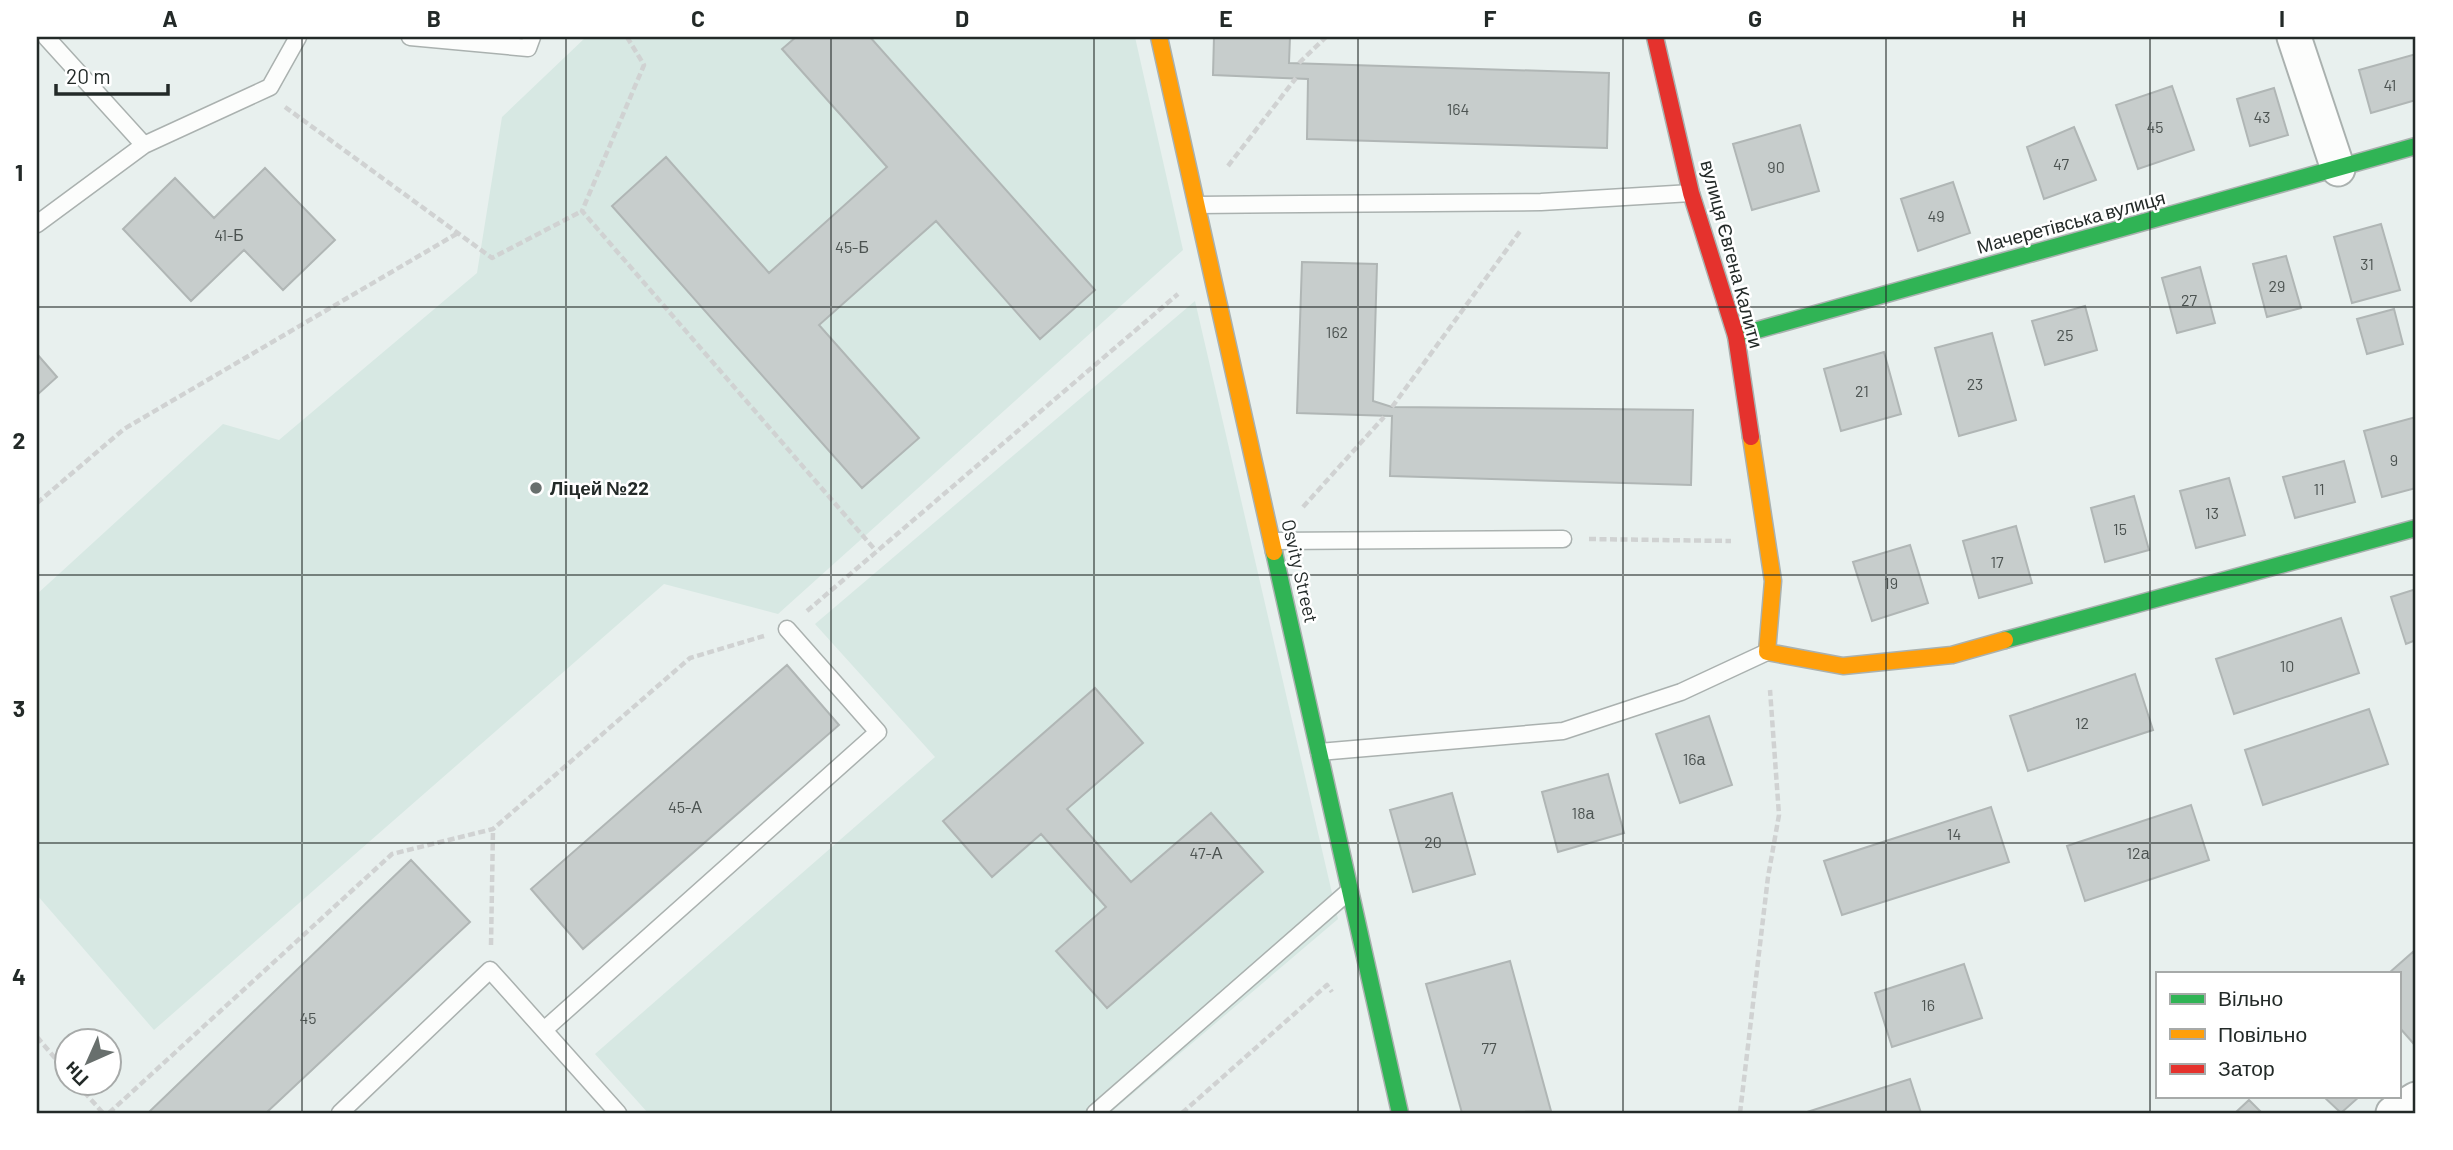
<svg xmlns="http://www.w3.org/2000/svg" width="2453" height="1150" viewBox="0 0 2453 1150" font-family="Barlow,sans-serif">
<style>
.built{fill:#d7e8e3}
.building{fill:#c7cdcc;stroke:#b0b6b5;stroke-width:2}
.lines{fill:none;stroke-linecap:round;stroke-linejoin:round}
.lane-casing{stroke:#aab1af;stroke-width:19}
.street-casing{stroke:#aab1af;stroke-width:37}
.fast-casing{stroke:#aab1af;stroke-width:19}
.slow-casing{stroke:#aab1af;stroke-width:19}
.jam-casing{stroke:#aab1af;stroke-width:19}
.path{stroke:#d0d2d2;stroke-width:4.5;stroke-dasharray:7 3.5;stroke-linecap:butt}
.lane{stroke:#fcfdfc;stroke-width:16}
.street{stroke:#fcfdfc;stroke-width:33}
.fast{stroke:#30b455;stroke-width:16}
.slow{stroke:#ff9f0a;stroke-width:16}
.jam{stroke:#e5322d;stroke-width:16}
.grid{fill:none;stroke:#232a28;stroke-width:2;stroke-opacity:0.55}
.poi-dot{fill:#686f6d;stroke:#fff;stroke-width:2.5}
.labels{text-anchor:middle;stroke-width:5;stroke-linejoin:round;paint-order:stroke}
.number-label{font-size:16px;fill:#4c5351}
.street-label{font-size:19px;fill:#232a28;stroke:#fff}
.poi-label{font-size:19px;font-weight:bold;fill:#232a28;stroke:#fff;text-anchor:start}
.neatline{fill:none;stroke:#232a28;stroke-width:2.5}
.grid-label{font-size:23px;text-anchor:middle;font-weight:bold;fill:#232a28}
</style>
<rect width="100%" height="100%" fill="#e8f0ee"/>
<path class="built" d="M 586,37 L 1135,37 L 1183,250 L 778,614 L 664,584 L 154,1030 L 37,895 L 37,594 L 223,424 L 279,440 L 477,273 L 502,117 Z
M 1195,301 L 1338,919 L 1110,1113 L 648,1113 L 595,1054 L 935,757 L 815,624 Z"/>
<path class="building" d="M 796,37 L 870,37 L 1095,290 L 1040,339 L 936,221 L 819,325 L 919,438 L 862,488 L 612,206 L 666,157 L 769,273 L 887,167 L 782,49 Z
M 1214,37 L 1290,37 L 1289,63 L 1609,73 L 1607,148 L 1307,139 L 1308,79 L 1213,75 Z
M 2416,54 L 2416,100 L 2371,113 L 2359,70 Z
M 2172,86 L 2194,150 L 2138,169 L 2116,105 Z
M 2274,88 L 2288,135 L 2250,146 L 2237,99 Z
M 1800,125 L 1819,191 L 1752,210 L 1733,144 Z
M 2074,127 L 2096,180 L 2044,199 L 2027,147 Z
M 265,168 L 335,240 L 283,290 L 244,250 L 191,301 L 123,229 L 175,178 L 214,218 Z
M 1953,182 L 1970,233 L 1918,251 L 1901,199 Z
M 2381,224 L 2400,290 L 2352,303 L 2334,237 Z
M 2286,256 L 2301,308 L 2267,317 L 2253,264 Z
M 1302,262 L 1377,264 L 1373,401 L 1392,407 L 1693,410 L 1691,485 L 1390,476 L 1392,416 L 1297,413 Z
M 2200,267 L 2215,323 L 2177,333 L 2162,278 Z
M 2085,306 L 2097,350 L 2045,365 L 2032,321 Z
M 2394,309 L 2403,344 L 2367,354 L 2357,319 Z
M 1992,333 L 2016,420 L 1959,436 L 1935,348 Z
M 1884,352 L 1901,414 L 1841,431 L 1824,369 Z
M 37,354 L 57,377 L 37,395 Z
M 2416,417 L 2416,488 L 2382,497 L 2364,431 Z
M 2344,461 L 2355,502 L 2295,518 L 2283,477 Z
M 2229,478 L 2245,535 L 2196,548 L 2180,491 Z
M 2134,496 L 2149,550 L 2105,562 L 2091,508 Z
M 2016,526 L 2032,583 L 1979,598 L 1963,541 Z
M 1910,545 L 1928,603 L 1872,621 L 1853,562 Z
M 2416,589 L 2416,640 L 2406,644 L 2391,597 Z
M 2341,618 L 2359,673 L 2234,714 L 2216,659 Z
M 787,665 L 839,725 L 583,949 L 531,889 Z
M 2135,674 L 2153,730 L 2028,771 L 2010,716 Z
M 1095,688 L 1143,743 L 1067,809 L 1131,882 L 1211,813 L 1263,872 L 1107,1008 L 1056,951 L 1106,907 L 1041,834 L 992,877 L 943,821 Z
M 2369,709 L 2388,764 L 2263,805 L 2245,750 Z
M 1709,716 L 1732,785 L 1680,803 L 1656,734 Z
M 1608,774 L 1624,833 L 1558,852 L 1542,792 Z
M 1452,793 L 1475,874 L 1413,892 L 1390,810 Z
M 2191,805 L 2209,860 L 2085,901 L 2067,846 Z
M 1991,807 L 2009,862 L 1842,915 L 1824,861 Z
M 411,860 L 470,922 L 266,1113 L 148,1113 Z
M 2414,951 L 2416,1040 L 2413,1043 L 2399,1027 L 2399,973 L 2389,973 Z
M 1510,961 L 1551,1111 L 1462,1113 L 1426,984 Z
M 1964,964 L 1982,1018 L 1892,1047 L 1875,993 Z
M 1910,1079 L 1921,1113 L 1804,1113 Z
M 2323,1096 L 2360,1096 L 2341,1113 Z
M 2249,1100 L 2262,1113 L 2235,1113 Z"/>
<g class="lines">
<g class="lane-casing">
<path id="lane" d="M 46,37 L 144,145
M 410,37 L 528,48 L 532,37
M 1197,205 L 1541,202 L 1691,193
M 37,224 L 144,145 L 270,87 L 298,37
M 1272,541 L 1563,539
M 1319,752 L 1563,731 L 1681,692 L 1767,652
M 544,1030 L 878,732 L 787,629
M 340,1113 L 490,970 L 618,1113
M 1095,1113 L 1348,892"/>
</g>
<g class="street-casing">
<path id="street" d="M 2294,37 L 2338,169
M 2393,1113 L 2416,1099"/>
</g>
<g class="fast-casing">
<path id="fast" d="M 1736,336 L 2416,146
M 1274,552 L 1400,1113
M 2005,640 L 2416,528"/>
</g>
<g class="slow-casing">
<path id="slow" d="M 1159,37 L 1274,552
M 1751,437 L 1773,581 L 1767,652 L 1843,666 L 1952,655 L 2005,640"/>
</g>
<g class="jam-casing">
<path id="jam" d="M 1655,37 L 1691,193 L 1736,336 L 1751,437"/>
</g>
<path class="path" d="M 627,37 L 644,65 L 582,211 L 876,551
M 1299,63 L 1326,37
M 285,107 L 492,258 L 582,211
M 1228,166 L 1296,78
M 1392,407 L 1521,230
M 37,503 L 124,429 L 458,233
M 1303,507 L 1384,417
M 1589,539 L 1731,541
M 807,611 L 1178,294
M 491,945 L 493,829
M 37,1037 L 66,1071
M 77,1084 L 103,1113
M 109,1113 L 392,854 L 493,829 L 690,658 L 764,636
M 1182,1113 L 1327,985 L 1332,992
M 1740,1113 L 1768,877 L 1779,815 L 1770,690"/>
<use href="#lane" class="lane"/>
<use href="#street" class="street"/>
<use href="#fast" class="fast"/>
<use href="#slow" class="slow"/>
<use href="#jam" class="jam"/>
</g>
<path class="grid" d="M 302,37 L 302,1113M 566,37 L 566,1113M 831,37 L 831,1113M 1094,37 L 1094,1113M 1358,37 L 1358,1113M 1623,37 L 1623,1113M 1886,37 L 1886,1113M 2150,37 L 2150,1113M 37,307 L 2416,307M 37,575 L 2416,575M 37,843 L 2416,843"/>
<circle class="poi-dot" cx="536" cy="488" r="7"/>
<g class="labels">
<g class="number-label">
<text x="2390" y="91">41</text>
<text x="1458" y="115">164</text>
<text x="2262" y="123">43</text>
<text x="2155" y="133">45</text>
<text x="2061" y="170">47</text>
<text x="1776" y="173">90</text>
<text x="1936" y="222">49</text>
<text x="229" y="241">41-Б</text>
<text x="852" y="253">45-Б</text>
<text x="2367" y="270">31</text>
<text x="2277" y="292">29</text>
<text x="2189" y="306">27</text>
<text x="1337" y="338">162</text>
<text x="2065" y="341">25</text>
<text x="1975" y="390">23</text>
<text x="1862" y="397">21</text>
<text x="2394" y="466">9</text>
<text x="2319" y="495">11</text>
<text x="2212" y="519">13</text>
<text x="2120" y="535">15</text>
<text x="1997" y="568">17</text>
<text x="1891" y="589">19</text>
<text x="2287" y="672">10</text>
<text x="2082" y="729">12</text>
<text x="1694" y="765">16а</text>
<text x="685" y="813">45-А</text>
<text x="1583" y="819">18а</text>
<text x="1954" y="840">14</text>
<text x="1433" y="848">20</text>
<text x="1206" y="859">47-А</text>
<text x="2138" y="859">12а</text>
<text x="1928" y="1011">16</text>
<text x="308" y="1024">45</text>
<text x="1489" y="1054">77</text>
</g>
<g class="street-label">
<text transform="translate(2071 222) rotate(-15)" y="7">Мачеретівська вулиця</text>
<text transform="translate(1732 254) rotate(75)" y="7">вулиця Євгена Калити</text>
<text transform="translate(1300 571) rotate(77)" y="7">Osvity Street</text>
</g>
<g class="poi-label">
<text x="550" y="495">Ліцей №22</text>
</g>
</g>
<rect width="2453" height="1150" fill="none" stroke="#ffffff" stroke-width="77"/>
<rect x="2156" y="972" width="245" height="126" fill="#ffffff" stroke="#a7aaa9" stroke-width="2"/>
<rect x="2170" y="994" width="35" height="10" fill="#30b455" stroke="#a7aaa9" stroke-width="2"/>
<text x="2218" y="1006" font-size="21" fill="#232a28">Вільно</text>
<rect x="2170" y="1029" width="35" height="10" fill="#ff9f0a" stroke="#a7aaa9" stroke-width="2"/>
<text x="2218" y="1042" font-size="21" fill="#232a28">Повільно</text>
<rect x="2170" y="1064" width="35" height="10" fill="#e5322d" stroke="#a7aaa9" stroke-width="2"/>
<text x="2218" y="1076" font-size="21" fill="#232a28">Затор</text>
<g transform="translate(88 1062) rotate(225)"><circle r="33" fill="#ffffff" stroke="#a7aaa9" stroke-width="2"/>
<path d="M0-5L12 26L0 18L-12 26Z" fill="#686f6d"/>
<text y="-10" font-size="19" font-weight="bold" text-anchor="middle" fill="#232a28">Пн</text>
</g>
<path d="M56 84v10h112v-10" fill="none" stroke="#232a28" stroke-width="3.5"/>
<text x="66" y="84" font-size="21" fill="#232a28" stroke="#ffffff" stroke-width="5" paint-order="stroke">20 m</text>
<rect x="38" y="38" width="2376" height="1074" class="neatline"/>
<g class="grid-label">
<text x="170" y="27">A</text>
<text x="434" y="27">B</text>
<text x="698" y="27">C</text>
<text x="962" y="27">D</text>
<text x="1226" y="27">E</text>
<text x="1490" y="27">F</text>
<text x="1755" y="27">G</text>
<text x="2019" y="27">H</text>
<text x="2282" y="27">I</text>
<text x="19" y="181">1</text>
<text x="19" y="449">2</text>
<text x="19" y="717">3</text>
<text x="19" y="985">4</text>
</g>
</svg>
